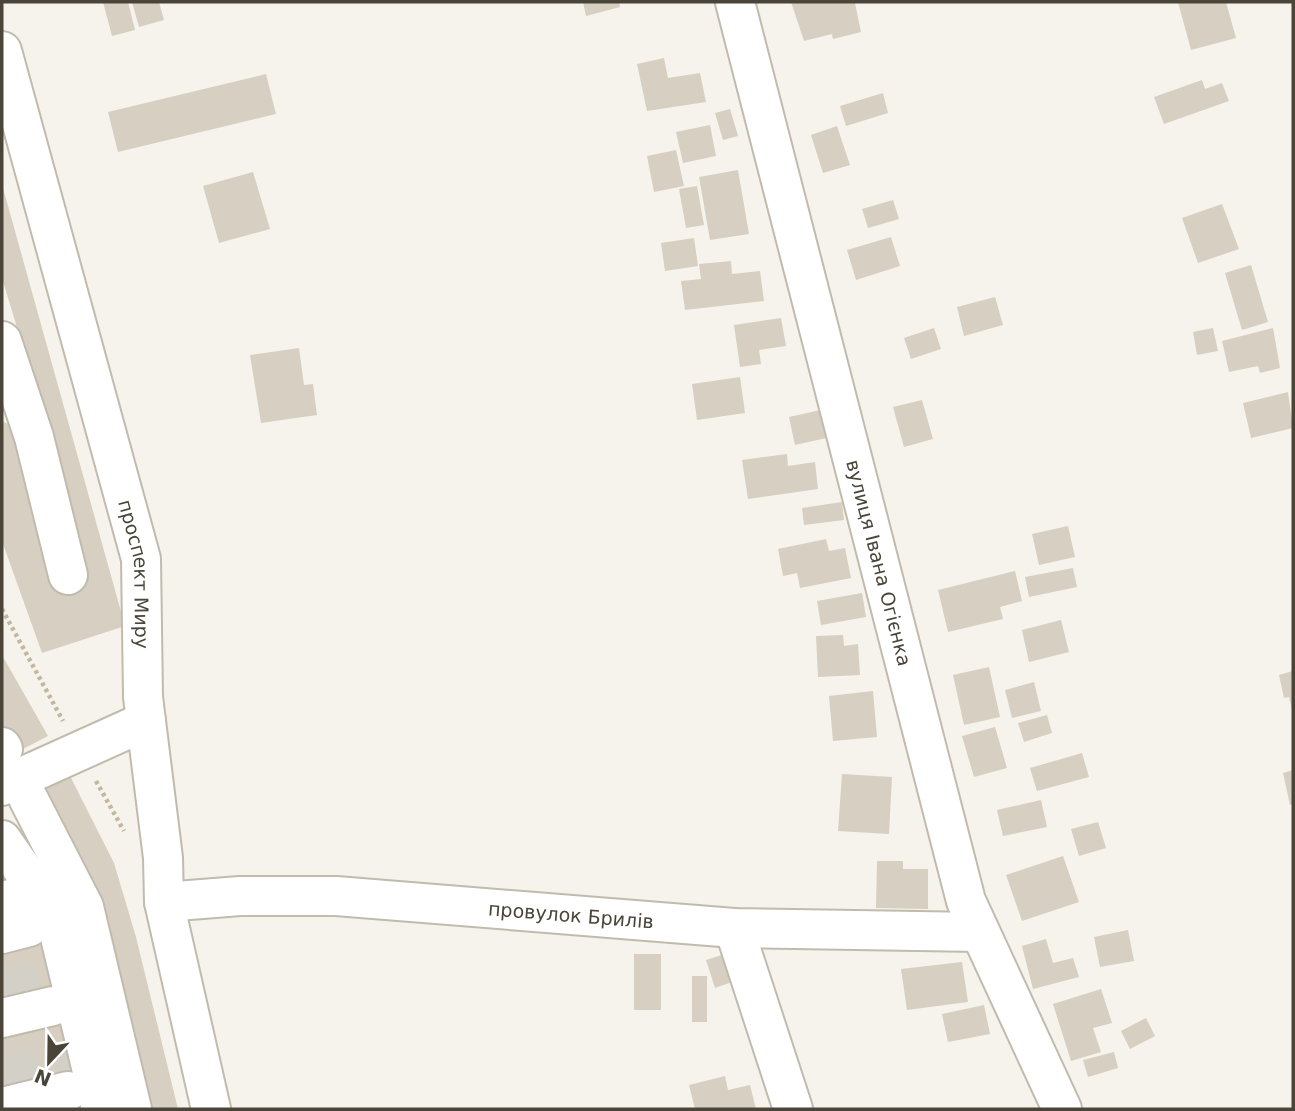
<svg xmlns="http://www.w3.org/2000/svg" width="1295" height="1111" viewBox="0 0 1295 1111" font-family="'DejaVu Sans',sans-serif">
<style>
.building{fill:#d7cfc1}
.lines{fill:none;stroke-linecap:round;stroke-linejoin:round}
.minor-tunnel{stroke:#d3d0c7;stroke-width:38;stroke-dasharray:38 19;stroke-linecap:butt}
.minor-casing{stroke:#c1bbae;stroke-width:42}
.path{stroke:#c3b89f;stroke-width:4.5;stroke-dasharray:3.5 3.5;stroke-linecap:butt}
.minor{stroke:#fff;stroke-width:38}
.labels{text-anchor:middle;stroke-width:6;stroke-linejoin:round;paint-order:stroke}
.street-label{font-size:19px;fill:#4a4439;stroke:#fff}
</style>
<rect width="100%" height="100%" fill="#f5f3eb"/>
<path class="building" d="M 103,2 L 128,2 L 135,30 L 112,36 Z
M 132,2 L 159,2 L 164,20 L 139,27 Z
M 583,2 L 619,2 L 620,7 L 586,16 Z
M 791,2 L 855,3 L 861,32 L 833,39 L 832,34 L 804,41 Z
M 1178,2 L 1226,2 L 1236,38 L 1191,50 Z
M 664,58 L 668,78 L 700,73 L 706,102 L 647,111 L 637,64 Z
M 266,74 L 276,114 L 118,152 L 108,112 Z
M 1202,80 L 1205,89 L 1222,83 L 1229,101 L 1164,124 L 1154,97 Z
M 883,93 L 888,113 L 846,126 L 840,106 Z
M 730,109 L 738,136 L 723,140 L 715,113 Z
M 710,125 L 716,156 L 683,163 L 676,132 Z
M 837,126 L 850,165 L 823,173 L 811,135 Z
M 676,150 L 684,186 L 654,192 L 647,156 Z
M 738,170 L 749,234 L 710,240 L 699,177 Z
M 253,172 L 270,229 L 219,243 L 203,186 Z
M 697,186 L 704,225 L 686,228 L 679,189 Z
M 3,188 L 125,626 L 42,653 L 2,541 L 2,421 L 12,426 L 61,590 L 87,584 L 55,453 L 2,278 Z
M 893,200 L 899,219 L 868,228 L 862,209 Z
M 1222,204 L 1239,249 L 1198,263 L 1182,218 Z
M 891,237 L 900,266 L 856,280 L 847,250 Z
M 694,238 L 698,266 L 665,271 L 661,243 Z
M 731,261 L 732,274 L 760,271 L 764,301 L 685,310 L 681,281 L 701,279 L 699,264 Z
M 1251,265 L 1268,322 L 1242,330 L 1225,273 Z
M 995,297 L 1003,325 L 964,336 L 957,307 Z
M 781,318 L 786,346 L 759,350 L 761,364 L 740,367 L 734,325 Z
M 934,328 L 941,349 L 911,359 L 904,338 Z
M 1213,328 L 1218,351 L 1197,355 L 1193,332 Z
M 1273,328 L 1280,368 L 1260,373 L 1258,366 L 1229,372 L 1222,341 Z
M 299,348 L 304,385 L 313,384 L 317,415 L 261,423 L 250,355 Z
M 740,377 L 745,413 L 697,420 L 692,384 Z
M 1288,392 L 1293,428 L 1251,438 L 1243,403 Z
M 922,400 L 933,439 L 904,447 L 893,407 Z
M 825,409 L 831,437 L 795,445 L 789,417 Z
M 787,454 L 788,466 L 815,462 L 818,489 L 748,499 L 742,460 Z
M 842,502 L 844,520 L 804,525 L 802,508 Z
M 1068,526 L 1075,557 L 1039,565 L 1032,534 Z
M 826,539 L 829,551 L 845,548 L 851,578 L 800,588 L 797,573 L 783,576 L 778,549 Z
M 1073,568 L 1077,587 L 1029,597 L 1025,577 Z
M 1015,571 L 1022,601 L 1000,607 L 1003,619 L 948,632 L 938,590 Z
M 862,593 L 866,617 L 821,625 L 817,601 Z
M 1061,620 L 1069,652 L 1029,662 L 1022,630 Z
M 843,635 L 844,646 L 858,644 L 860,675 L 818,677 L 816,636 Z
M 2,655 L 48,736 L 2,760 Z
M 989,667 L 1000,717 L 964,725 L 953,675 Z
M 1293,671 L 1293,710 L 1292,710 L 1289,697 L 1284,698 L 1279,675 Z
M 1034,682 L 1041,711 L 1012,718 L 1005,690 Z
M 873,691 L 877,737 L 833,741 L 829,696 Z
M 1047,715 L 1052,733 L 1024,742 L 1018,723 Z
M 995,727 L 1007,768 L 974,777 L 962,736 Z
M 1082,753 L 1089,777 L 1037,791 L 1030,768 Z
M 67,770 L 114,863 L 136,937 L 178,1109 L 121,1109 L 86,969 L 13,799 Z
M 1293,770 L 1293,804 L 1290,805 L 1283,773 Z
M 842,774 L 892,777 L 889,834 L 838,831 Z
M 1041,800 L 1047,827 L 1003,836 L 997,810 Z
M 1098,822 L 1106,848 L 1079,856 L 1071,829 Z
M 1063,856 L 1079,902 L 1022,921 L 1006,875 Z
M 877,861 L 903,861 L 903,869 L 928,869 L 928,909 L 876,908 Z
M 37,913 L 86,1109 L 2,1109 L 2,921 Z
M 1128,930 L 1134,961 L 1100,967 L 1094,937 Z
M 1046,939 L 1053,963 L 1073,958 L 1079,977 L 1033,989 L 1022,946 Z
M 634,954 L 661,954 L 661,1010 L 634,1010 Z
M 722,955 L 732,982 L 715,988 L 706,960 Z
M 962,962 L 968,1002 L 907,1010 L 901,969 Z
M 692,976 L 707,976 L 707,1022 L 692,1022 Z
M 1101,989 L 1112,1023 L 1093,1028 L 1101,1052 L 1071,1061 L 1053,1004 Z
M 984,1005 L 990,1034 L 948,1042 L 942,1014 Z
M 1146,1018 L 1155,1036 L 1130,1049 L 1121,1031 Z
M 1114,1052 L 1118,1068 L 1088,1077 L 1083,1060 Z
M 725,1076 L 728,1090 L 750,1085 L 756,1109 L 695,1109 L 689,1085 Z"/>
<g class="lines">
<path class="minor-tunnel" d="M 2,991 L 69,974
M 2,1078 L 89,1057"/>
<g class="minor-casing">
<g id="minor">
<path id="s1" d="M 735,2 L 966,901 L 1062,1109"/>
<path id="s2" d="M 2,51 L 141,559 L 143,697 L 163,858 L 164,902 L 211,1109"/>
<path d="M 2,341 L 34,437 L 68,575"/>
<path d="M 2,747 L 3,749"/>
<path d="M 2,786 L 146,721"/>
<path d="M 28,798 L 84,907 L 132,1109"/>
<path d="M 2,840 L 55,916 L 101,1109"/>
<path d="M 2,901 L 38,892"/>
<path id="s3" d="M 164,902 L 240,896 L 336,896 L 734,928 L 979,932"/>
<path d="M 734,928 L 793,1109"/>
<path d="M 2,934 L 29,927"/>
<path d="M 2,1018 L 53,1006"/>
<path d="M 2,1107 L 68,1091"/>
</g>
</g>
<path class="path" d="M 2,609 L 63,721
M 96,781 L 124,831"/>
<use href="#minor" class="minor"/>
</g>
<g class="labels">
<g class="street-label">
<text dy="7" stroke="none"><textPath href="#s1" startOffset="579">вулиця Івана Огієнка</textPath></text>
<text dy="7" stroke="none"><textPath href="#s2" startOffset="541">проспект Миру</textPath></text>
<text dy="7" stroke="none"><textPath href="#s3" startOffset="408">провулок Брилів</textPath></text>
</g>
</g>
<rect width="1295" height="1111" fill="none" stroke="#4a4439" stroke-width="7"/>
<g transform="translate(49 1062) rotate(202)" stroke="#ffffff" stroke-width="5" paint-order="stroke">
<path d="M0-5L12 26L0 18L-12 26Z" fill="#4a4439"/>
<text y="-10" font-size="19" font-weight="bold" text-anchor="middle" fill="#4a4439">N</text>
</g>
</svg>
